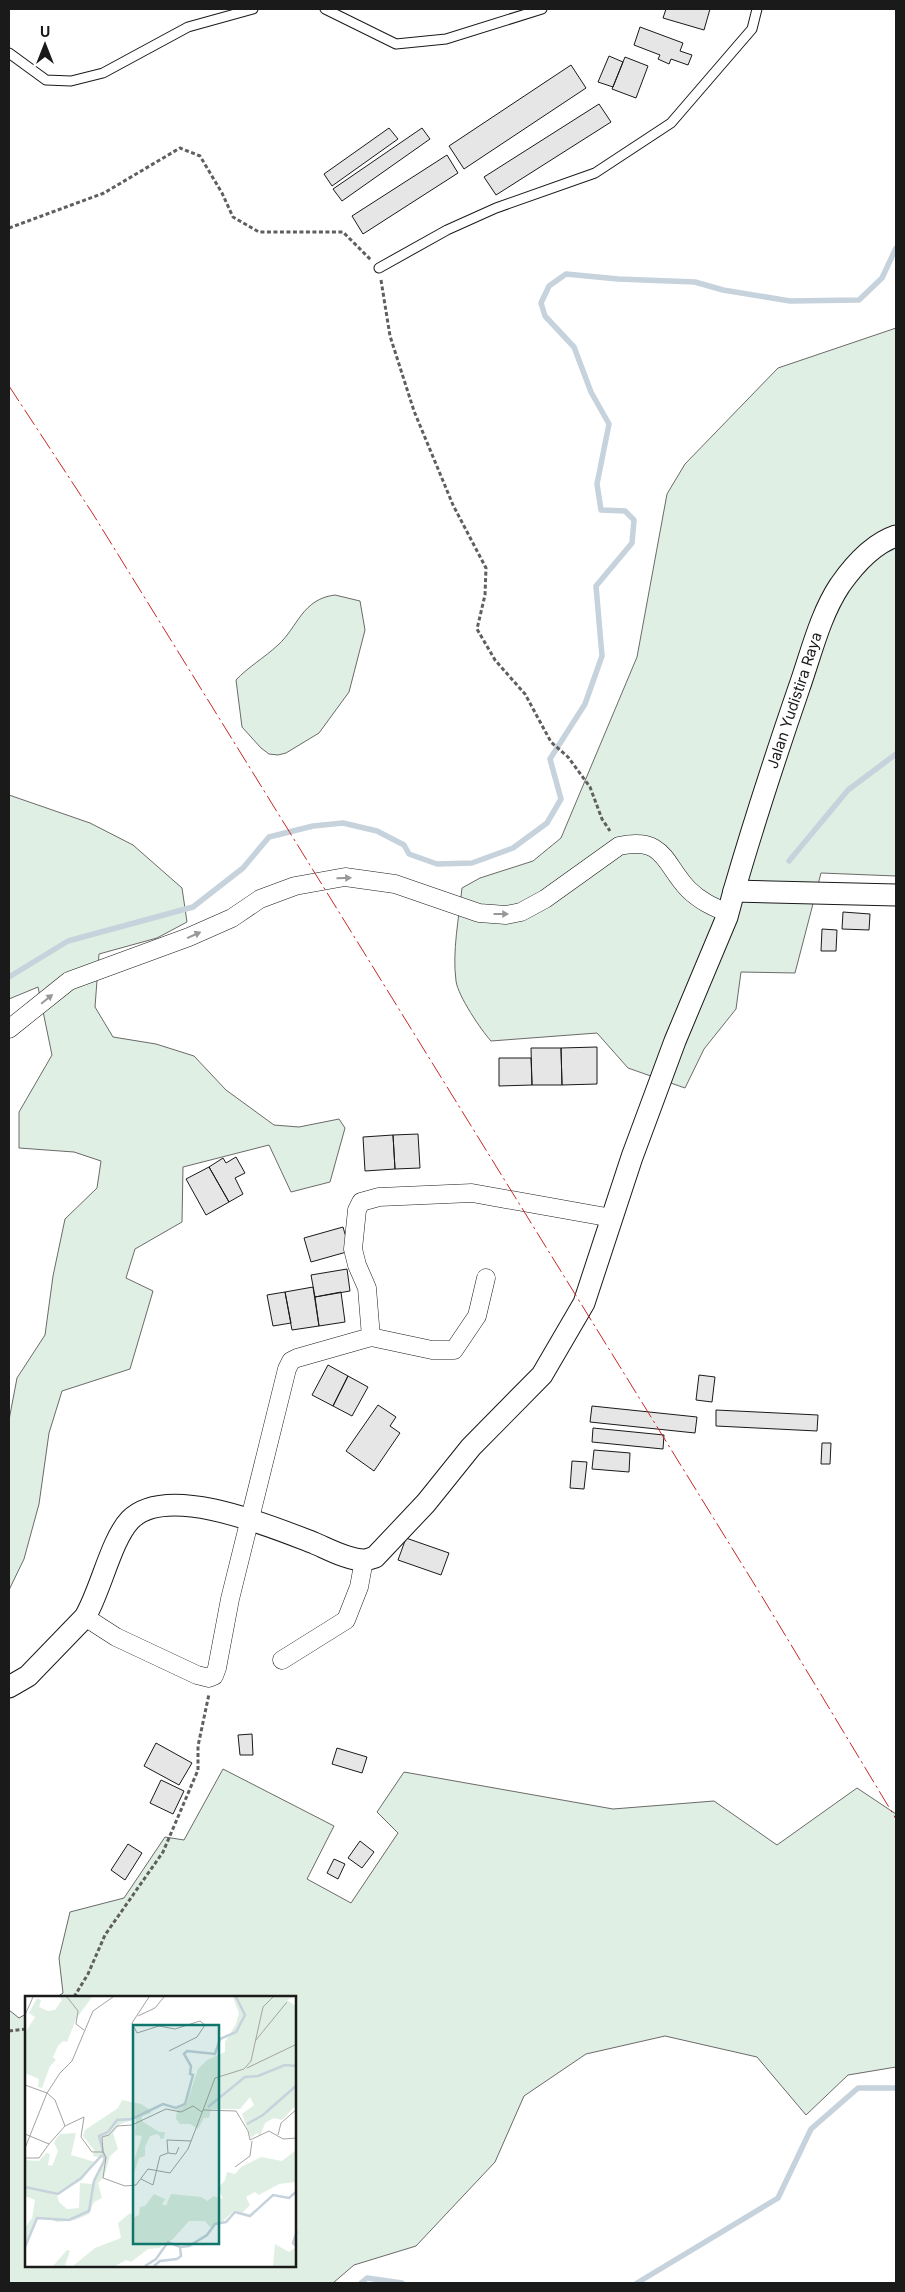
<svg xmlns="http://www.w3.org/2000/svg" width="905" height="2292" viewBox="0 0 905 2292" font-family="Inter,sans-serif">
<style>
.green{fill:#e0efe3;stroke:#6a6a6a}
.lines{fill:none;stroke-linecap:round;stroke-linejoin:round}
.stream{stroke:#c6d2dc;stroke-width:5.5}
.building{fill:#e6e6e6;stroke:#1a1a1a}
.service-casing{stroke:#1a1a1a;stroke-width:11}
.minor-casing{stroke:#1a1a1a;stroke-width:19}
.tertiary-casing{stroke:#1a1a1a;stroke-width:23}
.path{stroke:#5f5f5f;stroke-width:3;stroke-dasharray:4 2.5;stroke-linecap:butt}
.service{stroke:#fff;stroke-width:9}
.minor{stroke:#fff;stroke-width:18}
.tertiary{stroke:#fff;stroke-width:21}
.power{stroke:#c62828;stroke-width:1;stroke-dasharray:18 4 2.5 4;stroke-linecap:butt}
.oneway{fill:#989898}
.labels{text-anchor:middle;stroke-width:4;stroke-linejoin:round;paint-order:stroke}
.street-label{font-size:15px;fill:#1a1a1a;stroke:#fff}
.inset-river{fill:none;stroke:#c6d2dc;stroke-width:2.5}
.inset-road{fill:none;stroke:#a3a3a3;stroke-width:1}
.view{fill:#0f766e;fill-opacity:0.15;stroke:#0f766e;stroke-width:2.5}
.inset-edge{fill:none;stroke:#1a1a1a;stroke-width:2.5}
</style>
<rect width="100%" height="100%" fill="#fff"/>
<path class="green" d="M 896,328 L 896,876 L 821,873 L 795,973 L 741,972 L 736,1009 L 704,1049 L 685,1088 L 628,1068 L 597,1033 L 491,1041 C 481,1030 458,996 456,981 C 452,951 459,918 462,888 L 480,878 L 533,861 L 561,838 L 637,657 L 667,494 L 685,464 L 778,368 Z
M 335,595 L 360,601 L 365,630 L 349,692 L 319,733 L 286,753 L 278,755 L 269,754 L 261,748 L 242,727 L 236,680 C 248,667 264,658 278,645 C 298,627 302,599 335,595 Z
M 9,795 L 90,823 L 133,845 L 182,888 L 187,922 L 157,938 L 99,954 L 95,1007 L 113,1037 L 156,1044 L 194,1056 L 226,1090 L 274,1125 L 299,1127 L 339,1119 L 345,1128 L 330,1182 L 291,1192 L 269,1145 L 183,1167 L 182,1222 L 135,1249 L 126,1278 L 153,1291 L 130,1369 L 62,1391 L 49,1433 L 39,1504 L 24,1559 L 9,1590 L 9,1420 L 17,1378 L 45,1335 L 53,1276 L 65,1219 L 97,1188 L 101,1161 L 74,1152 L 19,1148 L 19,1112 L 52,1055 L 38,987 L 9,999 Z
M 223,1769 L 334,1826 L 307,1879 L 351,1903 L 398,1833 L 377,1812 L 404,1772 L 613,1809 L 714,1801 L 777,1845 L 857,1788 L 896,1814 L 896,2067 L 848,2075 L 806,2115 L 757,2057 L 665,2036 L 586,2054 L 524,2096 L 495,2162 L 416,2246 L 354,2265 L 333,2283 L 9,2283 L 9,2010 L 19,2018 L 26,2014 L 26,2266 L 295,2266 L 295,1997 L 57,1997 L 63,1993 L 59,1958 L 70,1912 L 124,1898 L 165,1837 L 184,1840 Z"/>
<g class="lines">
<path class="stream" d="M 789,861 L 848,790 L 896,754
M 9,977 L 68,941 L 193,907 L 243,868 L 269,837 L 313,826 L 343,823 L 377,831 L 404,845 L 409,854 L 437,864 L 472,863 L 513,848 L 547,823 L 561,799 L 550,759 L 585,704 L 602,656 L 596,586 L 632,543 L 634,520 L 625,511 L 601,510 L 597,484 L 609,424 L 591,392 L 574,347 L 545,316 L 541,303 L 549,286 L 566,274 L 618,279 L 695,282 L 723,290 L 790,301 L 859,300 L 882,278 L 896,248
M 361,2283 L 367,2278 L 402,2283
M 637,2283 L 778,2198 L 811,2129 L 858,2088 L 896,2088"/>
</g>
<path class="building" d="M 666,9 L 710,9 L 704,30 L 663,18 Z
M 640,27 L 683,43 L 680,51 L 692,55 L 688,65 L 671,59 L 669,64 L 658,59 L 660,55 L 634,45 Z
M 609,56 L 623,62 L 613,87 L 598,82 Z
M 625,57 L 648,66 L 636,98 L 612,89 Z
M 571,65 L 586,88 L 464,169 L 449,146 Z
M 599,104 L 611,122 L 496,195 L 484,177 Z
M 389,128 L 398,139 L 332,186 L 324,174 Z
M 422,128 L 430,139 L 342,201 L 333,189 Z
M 447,155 L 458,173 L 363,234 L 352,216 Z
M 843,912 L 870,914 L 869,930 L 842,929 Z
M 822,929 L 837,930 L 836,951 L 821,951 Z
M 597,1047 L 597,1084 L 562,1085 L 561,1048 Z
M 531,1048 L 561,1048 L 562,1085 L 532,1085 Z
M 499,1058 L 531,1058 L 532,1085 L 499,1086 Z
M 418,1134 L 420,1168 L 395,1169 L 393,1135 Z
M 393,1135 L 395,1169 L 365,1171 L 363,1137 Z
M 236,1157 L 245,1173 L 235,1178 L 243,1194 L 229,1202 L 209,1167 L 223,1158 L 226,1163 Z
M 209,1167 L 229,1202 L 206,1215 L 186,1179 Z
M 343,1227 L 350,1251 L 311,1262 L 304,1238 Z
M 347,1269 L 350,1291 L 315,1297 L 311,1275 Z
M 313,1287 L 319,1326 L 292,1330 L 285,1292 Z
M 285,1292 L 291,1323 L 273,1326 L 267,1295 Z
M 341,1292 L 345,1322 L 319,1326 L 315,1297 Z
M 328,1365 L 348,1376 L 333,1406 L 312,1395 Z
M 699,1375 L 715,1377 L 712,1402 L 696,1400 Z
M 348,1376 L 368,1387 L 352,1416 L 333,1406 Z
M 378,1405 L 396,1417 L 390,1426 L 400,1433 L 374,1471 L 346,1451 Z
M 592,1406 L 697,1417 L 695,1433 L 590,1422 Z
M 716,1410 L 818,1415 L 817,1431 L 716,1426 Z
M 593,1428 L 664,1435 L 663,1449 L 592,1442 Z
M 822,1443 L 831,1443 L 830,1464 L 821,1464 Z
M 594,1450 L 630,1453 L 629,1472 L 592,1469 Z
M 572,1461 L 587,1462 L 584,1489 L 570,1488 Z
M 406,1538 L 449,1553 L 441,1575 L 398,1560 Z
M 252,1734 L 253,1755 L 240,1755 L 238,1735 Z
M 156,1743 L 192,1763 L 179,1785 L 144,1766 Z
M 337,1748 L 367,1757 L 362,1773 L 332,1764 Z
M 161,1780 L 184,1791 L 173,1814 L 150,1803 Z
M 360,1841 L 374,1852 L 362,1868 L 348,1858 Z
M 128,1844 L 142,1853 L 125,1880 L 111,1870 Z
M 334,1859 L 345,1864 L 338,1879 L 327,1873 Z"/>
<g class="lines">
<g class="service-casing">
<path id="service" d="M 325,9 L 396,44 L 446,39 L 542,9
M 9,53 L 46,80 L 71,81 L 103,73 L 188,27 L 253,9
M 379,268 L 447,230 L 496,208 L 595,173 L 671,123 L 752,29 L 757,9"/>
</g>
<g class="minor-casing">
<path id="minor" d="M 9,1029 L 69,981 L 189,937 L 232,918 L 260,899 L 295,886 L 345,877 L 395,884 L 479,913 L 506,915 L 521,912 L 545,899 L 619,846 C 665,836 664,864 688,889 C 700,901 713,907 728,913
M 371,1337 L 432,1350 L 454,1350 L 477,1316 L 486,1278
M 85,1617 L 116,1637 L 197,1675 L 209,1678 L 214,1676 L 217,1668 L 230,1599 L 287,1369 L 291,1361 L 297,1358 L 371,1337 L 367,1288 L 357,1265 L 353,1249 L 357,1210 L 361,1202 L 379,1197 L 472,1193 L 612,1218
M 282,1660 L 346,1620 L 359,1587 L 364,1560"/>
</g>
<g class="tertiary-casing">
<g id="tertiary">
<path id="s1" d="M 734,891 C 754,822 776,755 799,688 C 811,654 820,615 840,585 C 854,565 872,544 896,536"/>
<path d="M 9,1687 L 28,1676 L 85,1617 C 101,1590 111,1540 130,1520 C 167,1482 272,1527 314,1543 C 328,1549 348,1560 364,1560 C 367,1560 372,1558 375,1557 L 426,1503 L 471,1447 L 542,1375 L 584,1303 L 632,1157 L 675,1041 L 727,917 L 734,891 L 896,895"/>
</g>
</g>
<path class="path" d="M 9,228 L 104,193 L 180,148 L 200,156 L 222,193 L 233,217 L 259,232 L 343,232 L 371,260
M 381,280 L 390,336 L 414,411 L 453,505 L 486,568 L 485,595 L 477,629 L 495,660 L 525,694 L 551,742 L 568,757 L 590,787 L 602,819 L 610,831
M 74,1997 L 88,1974 L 105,1935 L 163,1852 L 198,1770 L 198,1746 L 209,1694
M 9,2031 L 26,2029"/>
<use href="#service" class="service"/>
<use href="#minor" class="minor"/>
<use href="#tertiary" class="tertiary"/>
<path class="power" d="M 9,386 L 93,514 L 761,1595 L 896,1819"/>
</g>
<defs><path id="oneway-solid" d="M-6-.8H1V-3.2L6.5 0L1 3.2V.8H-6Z" transform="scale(1.25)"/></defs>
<g class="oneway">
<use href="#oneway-solid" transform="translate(344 878) rotate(-2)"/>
<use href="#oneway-solid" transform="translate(501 914)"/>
<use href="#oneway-solid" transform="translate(194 935) rotate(-24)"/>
<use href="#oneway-solid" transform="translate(47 999) rotate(-39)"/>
</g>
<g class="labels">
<g class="street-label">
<text dy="5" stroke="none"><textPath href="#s1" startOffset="200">Jalan Yudistira Raya</textPath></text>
</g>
</g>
<g transform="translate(25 1996)">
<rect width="271" height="271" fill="#fff"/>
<path d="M 34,1 L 67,1 L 51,23 L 42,46 L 38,45 L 33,50 L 28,61 L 31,64 L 25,70 L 17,92 L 13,91 L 14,83 L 0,77 L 0,37 L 10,21 L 4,17 L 12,2 L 16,4 L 14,11 L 23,15 L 30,14 L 37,4 ZM 208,1 L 269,1 L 262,4 L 271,10 L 271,109 L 257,124 L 249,122 L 240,127 L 235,140 L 232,137 L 226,142 L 217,118 L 229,109 L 225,101 L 215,113 L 186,113 L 184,122 L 179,122 L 173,133 L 165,128 L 155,128 L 151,123 L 152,114 L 161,109 L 173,73 L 182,64 L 200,56 L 200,46 L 211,28 L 214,17 ZM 97,104 L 116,108 L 125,114 L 126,117 L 117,120 L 117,125 L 134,136 L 140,136 L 139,142 L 136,143 L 133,138 L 125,140 L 120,151 L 120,160 L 114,162 L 108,181 L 107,171 L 117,140 L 110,139 L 111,123 L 95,128 L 88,137 L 93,153 L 85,160 L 79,181 L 73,187 L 77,202 L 69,206 L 64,218 L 50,224 L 32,226 L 23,222 L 13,223 L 0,253 L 0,232 L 7,222 L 10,204 L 0,200 L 0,164 L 14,165 L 21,157 L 25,158 L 23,169 L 27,170 L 33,155 L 29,147 L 31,143 L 35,138 L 51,137 L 46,159 L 70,166 L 57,184 L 32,199 L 34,206 L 42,213 L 54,212 L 55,187 L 67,188 L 79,165 L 77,162 L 68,160 L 69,154 L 58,140 L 60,134 L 93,112 ZM 271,154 L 271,186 L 254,188 L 234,199 L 230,196 L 221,201 L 225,209 L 217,217 L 210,214 L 198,225 L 185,231 L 180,225 L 164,225 L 148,243 L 134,252 L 123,253 L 106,266 L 101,264 L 90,270 L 48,270 L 70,252 L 96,242 L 93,227 L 105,217 L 110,221 L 114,219 L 115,211 L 120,210 L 129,198 L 140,203 L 137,208 L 141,210 L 146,198 L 176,201 L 182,205 L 189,200 L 195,203 L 198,202 L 193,192 L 200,184 L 202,176 L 210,178 L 216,171 L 236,161 L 257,165 ZM 250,248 L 264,256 L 271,251 L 271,270 L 248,270 ZM 42,254 L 45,255 L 40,269 L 43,270 L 28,270 Z" fill="#e0efe3"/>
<path class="inset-river" d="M 183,111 L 220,81 L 233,80 L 260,69 L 272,70M 222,128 L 238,119 L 272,89M 0,191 L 33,198 L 56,182 L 77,159M 272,235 L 268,247 L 272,251M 0,251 L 12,222 L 44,224 L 64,215 L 69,185 L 80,163 L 74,140 L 83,136 L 92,124 L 107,123 L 138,108 L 151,112 L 160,108 L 168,79 L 165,78 L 166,70 L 159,58 L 162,55 L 190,58 L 195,43 L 211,36 L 220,19 L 211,1M 120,270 L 131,263 L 143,246 L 155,251 L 164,250 L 182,239 L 190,228 L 201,226 L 210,216 L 225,220 L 248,199 L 264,202 L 272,195M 129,270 L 135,265 L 152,263 L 156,260 L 155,251"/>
<path class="inset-road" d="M 42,1 L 53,15 L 51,28 L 59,34M 124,1 L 107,27 L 112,37 L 134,30 L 150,33 L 175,25 L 180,29 L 172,41 L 144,55M 0,19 L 8,1M 113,20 L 130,12 L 139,1M 231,44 L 262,6M 222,72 L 272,48M 0,89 L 22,97 L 30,104 L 40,130 L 59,121 L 56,141 L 67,156 L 78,156 L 81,161 L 78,182 L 100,190 L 111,189 L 123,173 L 145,177 L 163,153 L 178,114 L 211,115 L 223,135 L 225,144 L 244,135 L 258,143 L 272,142M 178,114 L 190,82 L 219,73 L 226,65 L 238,11 L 248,1M 0,138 L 24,148 L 40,130M 253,139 L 256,127 L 272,113M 0,152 L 22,97 L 35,77 L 47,65 L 68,15 L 88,1M 78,156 L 77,141 L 84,139 L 92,130 L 107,129 L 141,113 L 156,116 L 168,110 L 177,116M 143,157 L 151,158 L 154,151M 0,162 L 14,162 L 24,148M 210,171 L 225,160 L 227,145M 116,183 L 128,189 L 135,160 L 143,157 L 142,144 L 166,145"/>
<path class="view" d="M 108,29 L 194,29 L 194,248 L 108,248 Z"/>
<rect width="271" height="271" class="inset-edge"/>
</g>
<rect width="905" height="2292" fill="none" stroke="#1a1a1a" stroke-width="20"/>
<g transform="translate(45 45)" stroke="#ffffff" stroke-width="4" paint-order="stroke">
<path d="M0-4L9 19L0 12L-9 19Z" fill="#1a1a1a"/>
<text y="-8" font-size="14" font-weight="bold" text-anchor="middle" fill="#1a1a1a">U</text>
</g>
</svg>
